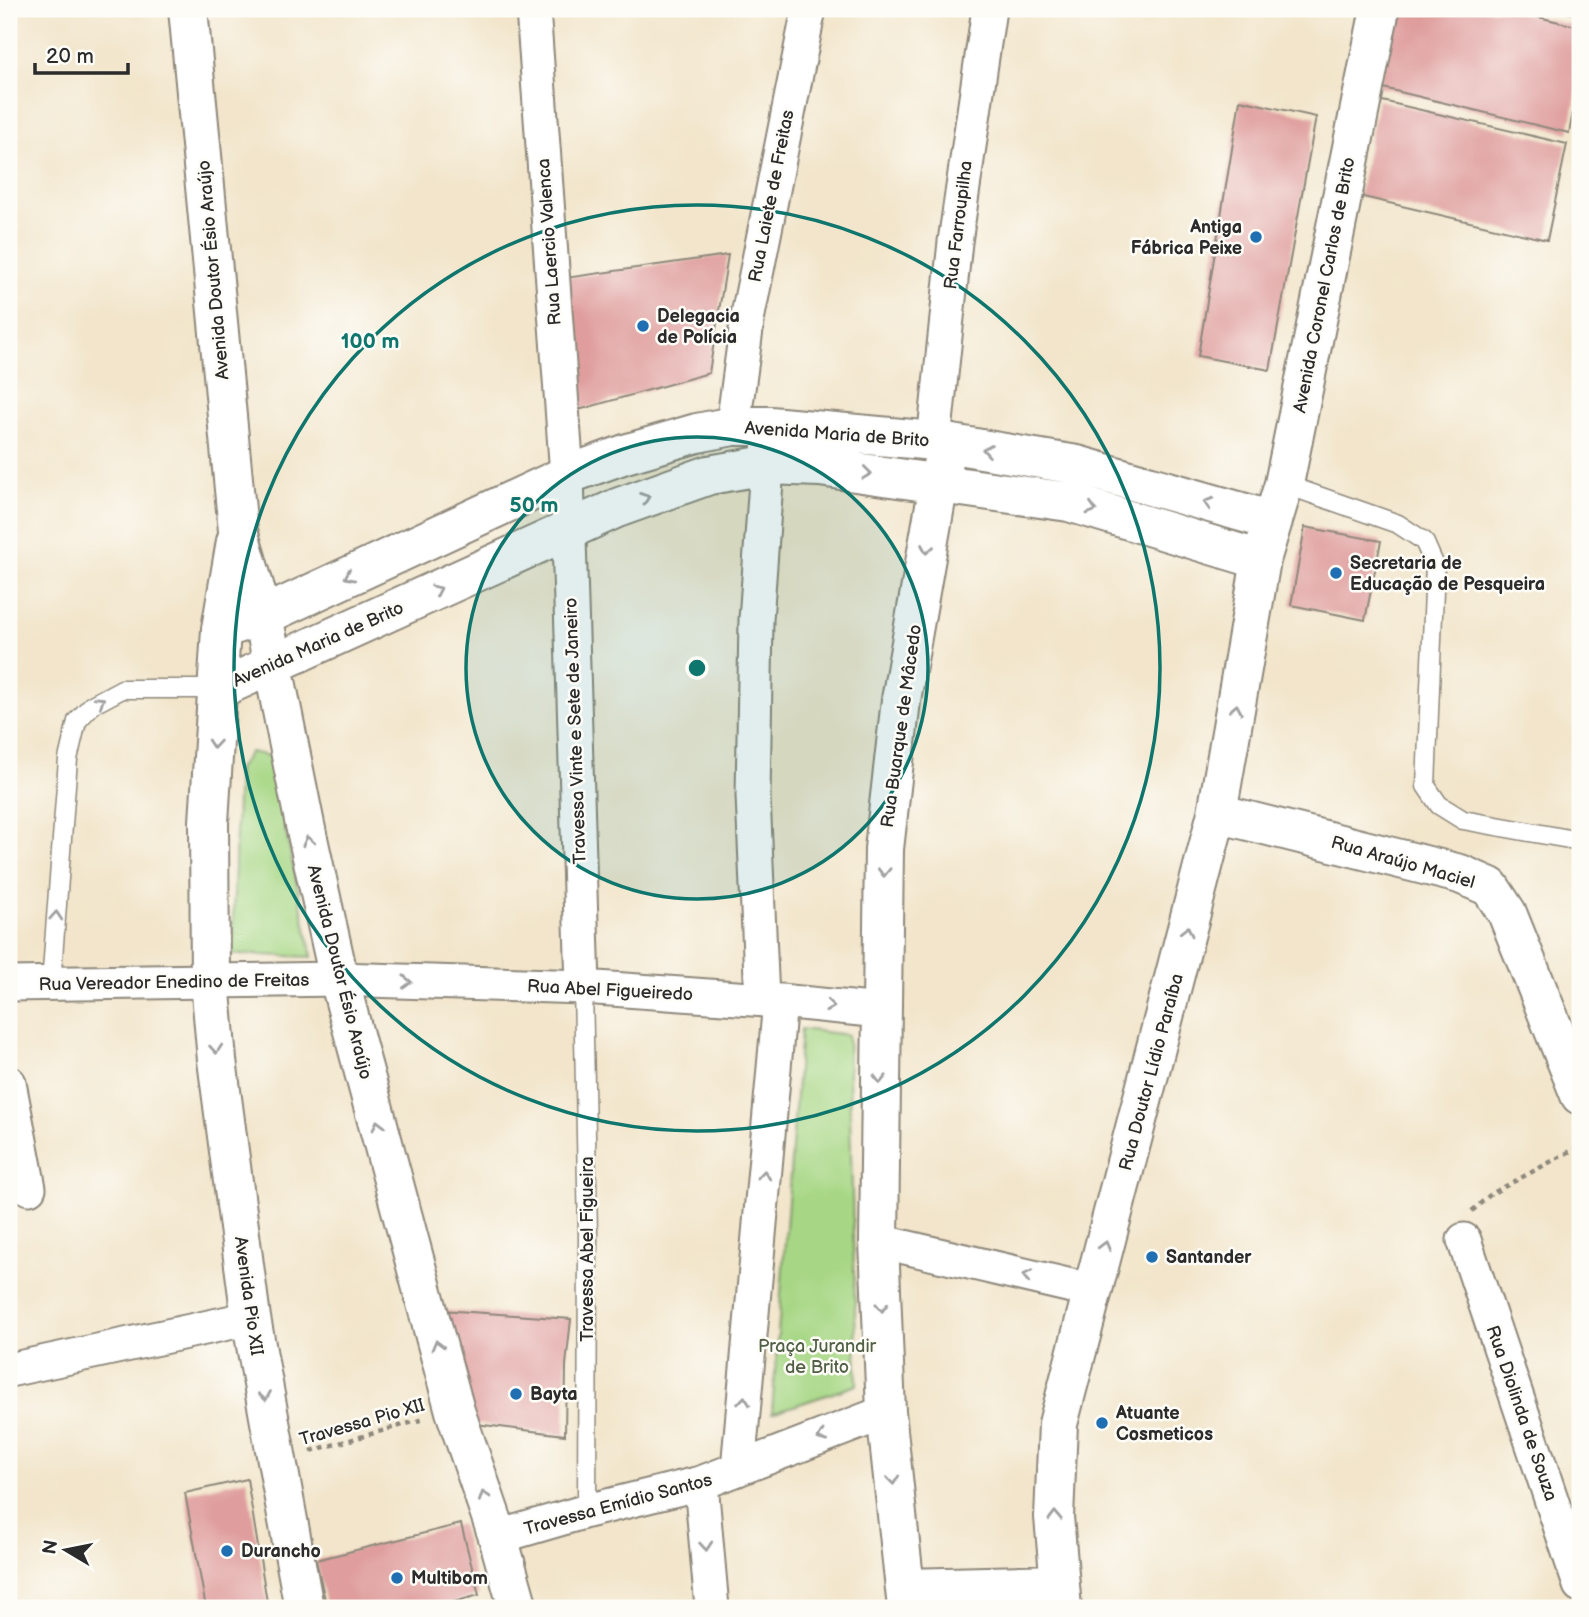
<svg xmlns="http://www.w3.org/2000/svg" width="1589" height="1617" viewBox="0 0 1589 1617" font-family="'Balsamiq Sans',sans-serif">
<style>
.green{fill:#a7d785;stroke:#698158;stroke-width:2}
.building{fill:#df9e9d}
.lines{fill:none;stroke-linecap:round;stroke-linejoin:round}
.lane-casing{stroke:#8e887b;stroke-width:21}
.street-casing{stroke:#8e887b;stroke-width:37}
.secondary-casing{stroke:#8e887b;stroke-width:42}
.path{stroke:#8e887b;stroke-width:4.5;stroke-dasharray:5 5;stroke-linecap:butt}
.lane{stroke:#fff;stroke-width:18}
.street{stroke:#fff;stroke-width:33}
.secondary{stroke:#fff;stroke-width:38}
.oneway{stroke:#a0a0a0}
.ring{fill:none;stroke:#0f766e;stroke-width:3.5}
.poi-dot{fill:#1f6fb2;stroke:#fdfcf7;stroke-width:2.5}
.labels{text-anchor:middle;stroke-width:5;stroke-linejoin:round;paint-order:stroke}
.street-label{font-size:18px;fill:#2b2b2b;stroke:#fdfcf7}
.poi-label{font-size:18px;font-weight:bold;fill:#2b2b2b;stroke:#fdfcf7;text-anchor:start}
.park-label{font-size:18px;fill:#505f46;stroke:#fdfcf7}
.centre{fill:#0f766e;stroke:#fdfcf7;stroke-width:3.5}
.ring-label{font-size:21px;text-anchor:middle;font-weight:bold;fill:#0f766e;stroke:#fdfcf7;stroke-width:5;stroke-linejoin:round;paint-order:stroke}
</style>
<rect width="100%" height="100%" fill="#fdfcf7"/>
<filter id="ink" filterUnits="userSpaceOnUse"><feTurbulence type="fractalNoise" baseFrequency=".0143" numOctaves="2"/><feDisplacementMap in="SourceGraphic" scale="14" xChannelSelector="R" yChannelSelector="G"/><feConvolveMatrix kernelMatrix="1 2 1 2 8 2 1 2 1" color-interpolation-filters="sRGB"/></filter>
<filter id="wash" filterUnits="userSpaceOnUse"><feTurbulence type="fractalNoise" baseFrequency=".00686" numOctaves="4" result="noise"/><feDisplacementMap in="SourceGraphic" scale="28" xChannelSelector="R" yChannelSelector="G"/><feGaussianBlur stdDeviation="1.57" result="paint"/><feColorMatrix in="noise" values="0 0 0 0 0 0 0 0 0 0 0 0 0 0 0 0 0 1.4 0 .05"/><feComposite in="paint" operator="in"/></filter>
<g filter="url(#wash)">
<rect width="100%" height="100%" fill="#f2e5cb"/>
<path class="green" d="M 250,752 L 270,756 L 312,957 L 232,954 L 238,769 Z
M 801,1029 L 848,1035 L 857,1385 L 772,1413 Z
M 1042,1601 L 1042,1608 L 939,1608 L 939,1604 Z"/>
<g id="blocks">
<path class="building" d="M 1397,9 L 1505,9 L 1580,27 L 1580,75 L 1569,133 L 1379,87 Z
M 1557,9 L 1580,9 L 1580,15 L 1557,10 Z
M 1240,100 L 1316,117 L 1270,370 L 1198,356 Z
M 1378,100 L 1567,144 L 1547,240 L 1359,196 Z
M 728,255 L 709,373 L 575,411 L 565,278 Z
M 1305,527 L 1381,541 L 1365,620 L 1291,605 Z
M 441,1310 L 571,1319 L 566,1365 L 565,1435 L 476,1424 Z
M 247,1479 L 268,1608 L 206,1608 L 185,1493 Z
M 461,1524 L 479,1595 L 432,1608 L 327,1608 L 316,1560 Z"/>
</g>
</g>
<g filter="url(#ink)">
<use href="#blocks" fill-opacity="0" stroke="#8e887b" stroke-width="2"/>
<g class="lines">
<g class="lane-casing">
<path id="lane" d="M 1284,484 L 1398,524 L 1424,541 L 1435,566 L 1426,786 L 1439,805 L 1463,820 L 1580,841
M 51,984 L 68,759 L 77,721 L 92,705 L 122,689 L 219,689
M 583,987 L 588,1234 L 587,1511"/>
</g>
<g class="street-casing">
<path id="street" d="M 533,9 L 567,475 L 583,987
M 733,426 L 748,315 L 809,9
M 934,441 L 955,242 L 989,9
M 9,984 L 339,979 L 583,987 L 780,1001 L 881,1011
M 762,1000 L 753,796 L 756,620 L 769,440
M 9,1083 L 29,1188
M 1464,1240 L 1580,1585
M 879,1241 L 1093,1291
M 9,1370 L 251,1318
M 738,1469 L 780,1001
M 701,1483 L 712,1608
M 498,1537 L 587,1511 L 701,1483 L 886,1412"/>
</g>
<g class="secondary-casing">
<path id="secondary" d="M 188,9 L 238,531 L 263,616 L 305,825 L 339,979 L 455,1411 L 498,1537 L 518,1608
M 236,541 L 221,629 L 209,822 L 210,981 L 217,1060 L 251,1318 L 304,1608
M 221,629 L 263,616 L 567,475 L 625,454 L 697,433 L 733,426 L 770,426 L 934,441 L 1077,465 L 1273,521
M 219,689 L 617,508 L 709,475 L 767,465 L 820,467 L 1069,502 L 1261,560
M 1217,813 L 1460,874 L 1490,887 L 1507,913 L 1580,1095
M 906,1588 L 1060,1584
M 907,1608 L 886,1412 L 879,1241 L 884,849 L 901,700 L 946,443
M 1062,1608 L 1054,1517 L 1058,1424 L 1217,813 L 1261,560 L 1284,484 L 1380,9"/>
</g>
<path class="path" d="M 1472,1211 L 1491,1194 L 1580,1146
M 311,1451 L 424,1419"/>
<use href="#lane" class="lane"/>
<use href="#street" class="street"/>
<use href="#secondary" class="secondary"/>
</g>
<defs><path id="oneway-chevron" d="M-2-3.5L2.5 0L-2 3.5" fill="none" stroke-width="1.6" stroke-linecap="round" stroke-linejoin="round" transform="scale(1.75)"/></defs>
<g class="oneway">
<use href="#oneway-chevron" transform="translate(987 450) rotate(-170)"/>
<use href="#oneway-chevron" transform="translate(867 473) rotate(7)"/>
<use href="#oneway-chevron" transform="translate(645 498) rotate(-20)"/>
<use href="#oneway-chevron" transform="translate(1208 503) rotate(-164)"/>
<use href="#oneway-chevron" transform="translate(1092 509) rotate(17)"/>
<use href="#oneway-chevron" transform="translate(927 549) rotate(100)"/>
<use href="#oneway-chevron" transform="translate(349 576) rotate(155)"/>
<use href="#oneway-chevron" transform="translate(437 590) rotate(-25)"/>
<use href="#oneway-chevron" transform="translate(100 701) rotate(-31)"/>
<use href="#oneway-chevron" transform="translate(1236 709) rotate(-80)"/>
<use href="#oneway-chevron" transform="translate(214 744) rotate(95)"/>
<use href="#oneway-chevron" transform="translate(308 841) rotate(-103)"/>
<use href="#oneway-chevron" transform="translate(884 872) rotate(91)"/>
<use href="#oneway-chevron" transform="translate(56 916) rotate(-86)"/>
<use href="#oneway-chevron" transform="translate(1187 931) rotate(-76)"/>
<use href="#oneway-chevron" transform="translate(407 982) rotate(2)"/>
<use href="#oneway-chevron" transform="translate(830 1006) rotate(6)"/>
<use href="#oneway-chevron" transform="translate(216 1049) rotate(85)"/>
<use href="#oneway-chevron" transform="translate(880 1079) rotate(91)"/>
<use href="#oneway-chevron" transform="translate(378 1125) rotate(-105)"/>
<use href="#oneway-chevron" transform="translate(764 1175) rotate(-85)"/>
<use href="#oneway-chevron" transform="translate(1105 1246) rotate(-75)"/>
<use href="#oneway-chevron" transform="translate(1027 1276) rotate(-167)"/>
<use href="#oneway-chevron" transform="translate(882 1307) rotate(88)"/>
<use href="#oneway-chevron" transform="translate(437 1345) rotate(-105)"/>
<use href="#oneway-chevron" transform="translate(265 1396) rotate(80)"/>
<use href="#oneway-chevron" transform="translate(744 1401) rotate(-85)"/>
<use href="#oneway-chevron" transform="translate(822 1437) rotate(159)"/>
<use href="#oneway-chevron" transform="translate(893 1480) rotate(84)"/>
<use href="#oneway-chevron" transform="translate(484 1496) rotate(-109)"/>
<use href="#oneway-chevron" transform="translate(1055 1516) rotate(-91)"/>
<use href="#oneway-chevron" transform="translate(706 1546) rotate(85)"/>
</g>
</g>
<circle cx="697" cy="668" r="231" fill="#0f766e" fill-opacity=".12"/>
<g class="ring">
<circle cx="697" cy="668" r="231"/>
<circle cx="697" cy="668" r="463"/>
</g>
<g class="poi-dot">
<circle cx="1256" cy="237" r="7"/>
<circle cx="643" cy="326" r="7"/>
<circle cx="1336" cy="573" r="7"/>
<circle cx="1152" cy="1257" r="7"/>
<circle cx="516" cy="1394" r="7"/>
<circle cx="1102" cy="1423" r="7"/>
<circle cx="227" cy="1551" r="7"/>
<circle cx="397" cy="1578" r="7"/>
</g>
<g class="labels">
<g class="street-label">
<text transform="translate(771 196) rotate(-79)" y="6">Rua Laiete de Freitas</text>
<text transform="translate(958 225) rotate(-83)" y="6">Rua Farroupilha</text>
<text transform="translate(549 242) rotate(-94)" y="6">Rua Laercio Valenca</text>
<text transform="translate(213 270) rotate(-95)" y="6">Avenida Doutor Ésio Araújo</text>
<text transform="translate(1324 285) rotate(-79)" y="6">Avenida Coronel Carlos de Brito</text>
<text transform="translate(837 434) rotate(4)" y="6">Avenida Maria de Brito</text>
<text transform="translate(318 644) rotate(-24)" y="6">Avenida Maria de Brito</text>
<text transform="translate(901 726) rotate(-82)" y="6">Rua Buarque de Mâcedo</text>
<text transform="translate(575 731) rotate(-92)" y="6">Travessa Vinte e Sete de Janeiro</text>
<text transform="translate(1403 862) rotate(16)" y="6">Rua Araújo Maciel</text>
<text transform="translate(340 972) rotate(76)" y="6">Avenida Doutor Ésio Araújo</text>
<text transform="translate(174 982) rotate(-1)" y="6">Rua Vereador Enedino de Freitas</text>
<text transform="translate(610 990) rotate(3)" y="6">Rua Abel Figueiredo</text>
<text transform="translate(1151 1072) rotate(-75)" y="6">Rua Doutor Lídio Paraíba</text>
<text transform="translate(587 1249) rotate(-90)" y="6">Travessa Abel Figueira</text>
<text transform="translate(249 1296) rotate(82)" y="6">Avenida Pio XII</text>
<text transform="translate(1522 1413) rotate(71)" y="6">Rua Diolinda de Souza</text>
<text transform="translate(362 1422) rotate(-16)" y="6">Travessa Pio XII</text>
<text transform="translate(618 1504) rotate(-15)" y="6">Travessa Emídio Santos</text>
</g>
<g class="poi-label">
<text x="1242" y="233" text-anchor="end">Antiga<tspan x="1242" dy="21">Fábrica Peixe</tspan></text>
<text x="657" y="322">Delegacia<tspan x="657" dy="21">de Polícia</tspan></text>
<text x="1350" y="569">Secretaria de<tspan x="1350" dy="21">Educação de Pesqueira</tspan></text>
<text x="1166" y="1263">Santander</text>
<text x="530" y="1400">Bayta</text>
<text x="1116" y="1419">Atuante<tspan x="1116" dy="21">Cosmeticos</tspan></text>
<text x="241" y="1557">Durancho</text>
<text x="411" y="1584">Multibom</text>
</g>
<g class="park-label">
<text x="817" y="1352">Praça Jurandir<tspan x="817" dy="21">de Brito</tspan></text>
</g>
</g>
<circle cx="697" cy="668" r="10" class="centre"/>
<g class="ring-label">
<text x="370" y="348">100 m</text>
<text x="534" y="512">50 m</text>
</g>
<rect width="1589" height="1617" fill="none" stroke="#fdfcf7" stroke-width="35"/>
<g transform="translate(66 1550) rotate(280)" stroke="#fdfcf7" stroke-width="5" paint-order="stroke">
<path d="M0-5L12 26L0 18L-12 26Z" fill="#2b2b2b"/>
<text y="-10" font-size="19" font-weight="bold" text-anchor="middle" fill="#2b2b2b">N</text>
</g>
<path d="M35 63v10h93v-10" fill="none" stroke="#2b2b2b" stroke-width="3.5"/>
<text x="46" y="63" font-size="21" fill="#2b2b2b" stroke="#fdfcf7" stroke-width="5" paint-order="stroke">20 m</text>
</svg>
